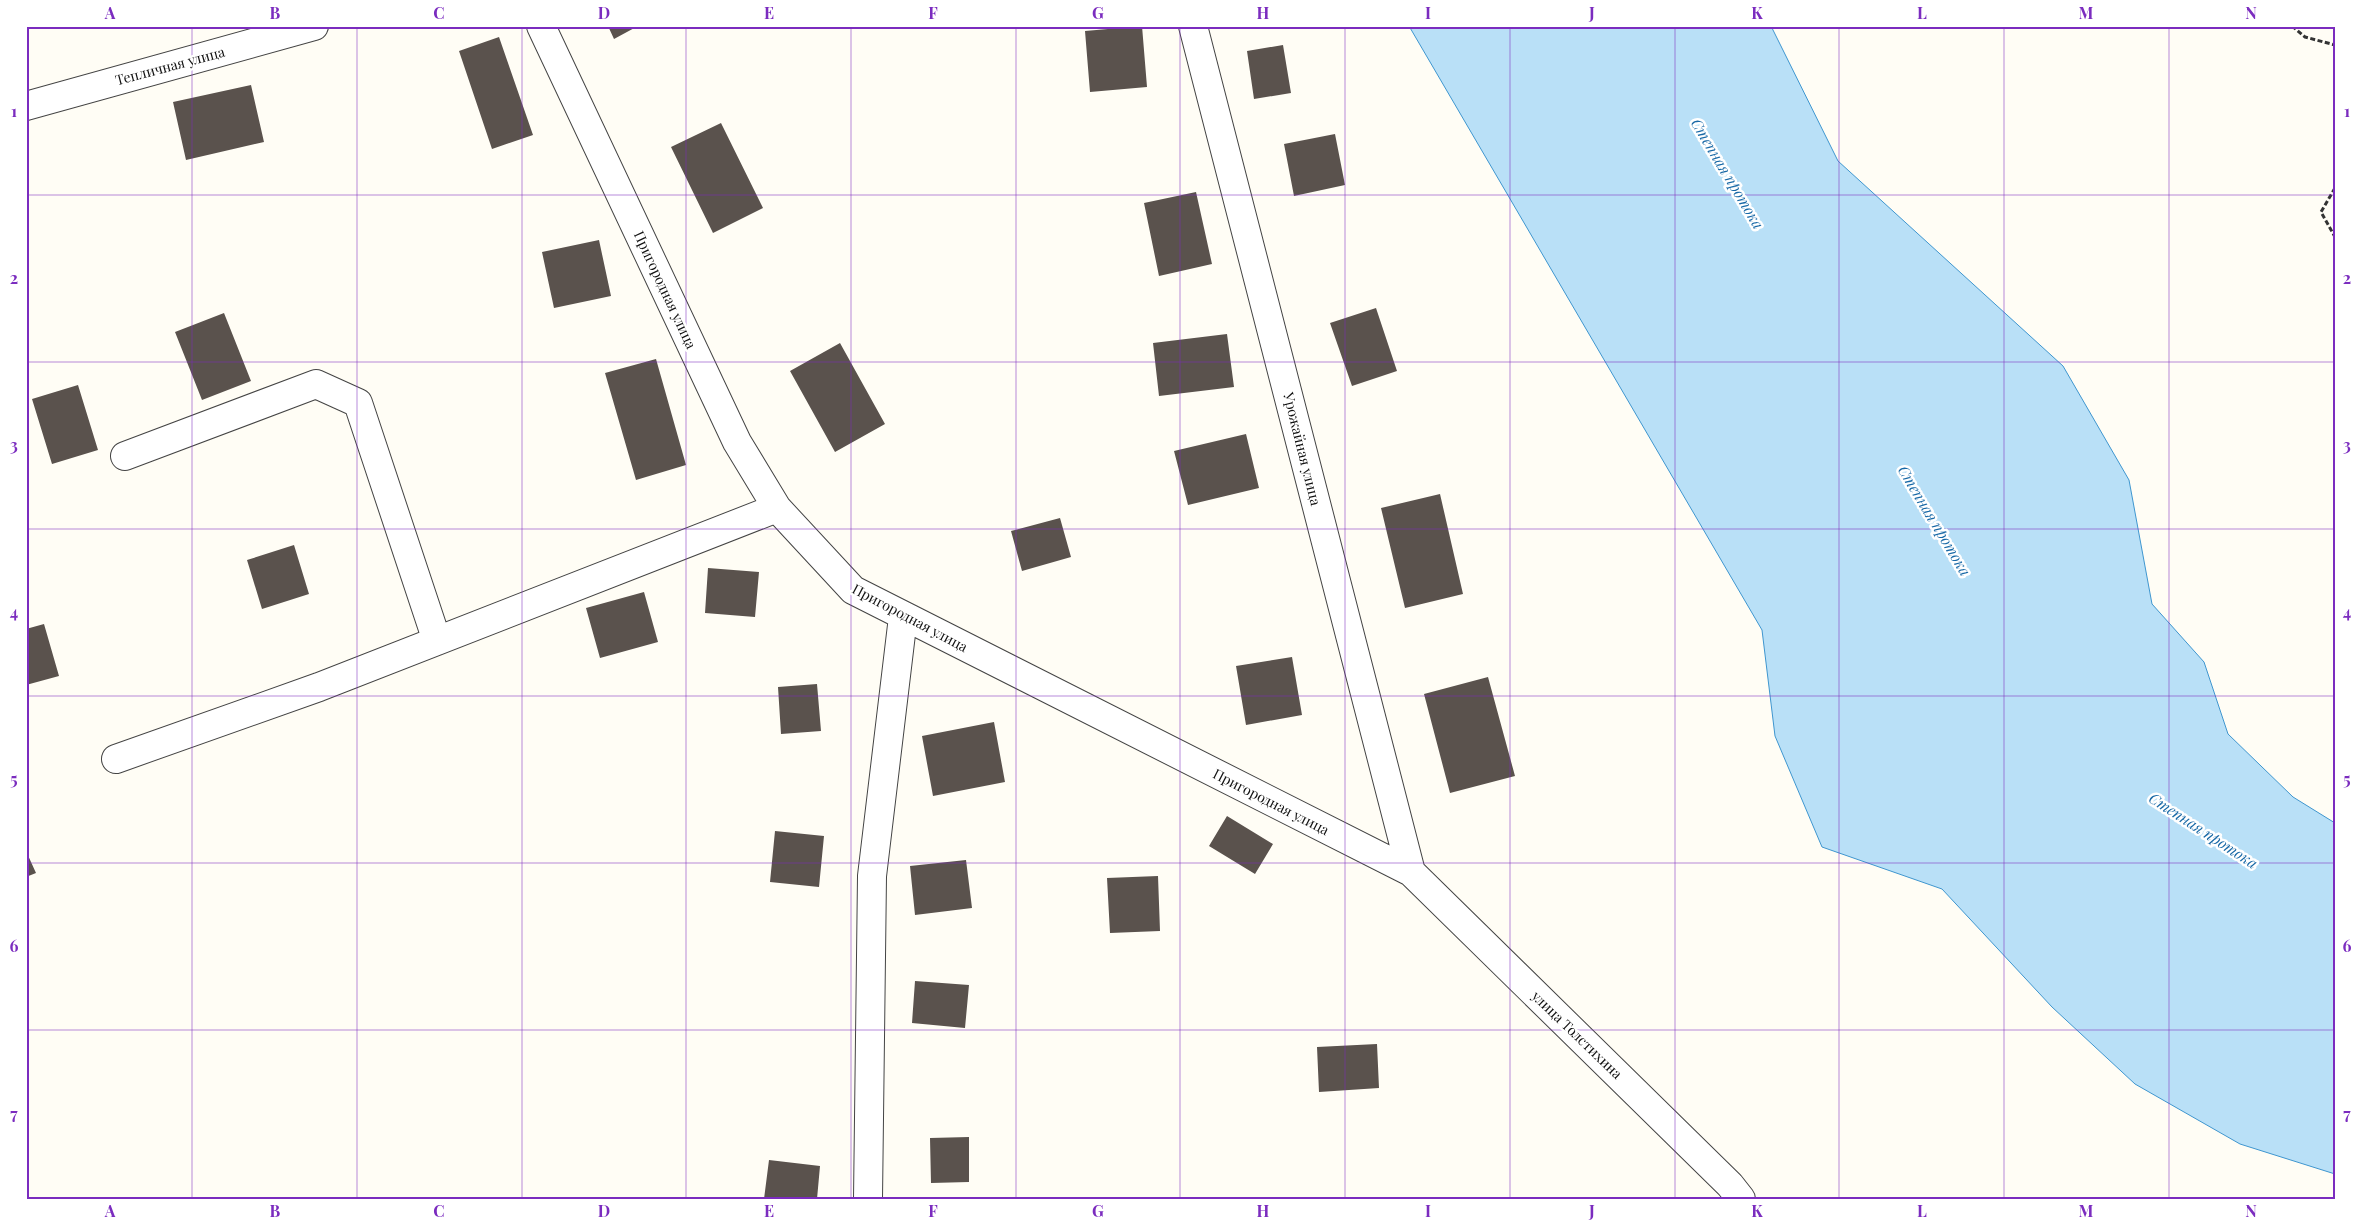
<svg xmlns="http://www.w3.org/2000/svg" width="2361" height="1225" viewBox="0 0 2361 1225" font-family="'Playfair Display',serif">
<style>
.water{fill:#b9e0f7;stroke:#3f96cf}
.building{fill:#5a524d}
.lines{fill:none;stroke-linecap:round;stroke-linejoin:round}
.minor-casing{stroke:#444;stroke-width:30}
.path{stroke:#333;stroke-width:3;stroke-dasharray:5 2.5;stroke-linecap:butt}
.minor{stroke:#fff;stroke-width:28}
.grid{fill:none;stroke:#7b2cbf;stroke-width:1;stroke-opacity:0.55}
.labels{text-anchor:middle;stroke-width:5;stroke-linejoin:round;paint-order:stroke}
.street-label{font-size:14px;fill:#111;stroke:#fff}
.water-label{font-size:15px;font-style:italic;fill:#1768a6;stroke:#fff}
.neatline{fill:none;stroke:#7b2cbf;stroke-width:2}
.grid-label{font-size:16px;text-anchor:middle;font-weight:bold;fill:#7b2cbf}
</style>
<rect width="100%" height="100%" fill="#fffdf5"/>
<path class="water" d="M 1409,26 L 1771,26 L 1838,161 L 2063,366 L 2129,480 L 2152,604 L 2204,662 L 2228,734 L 2293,797 L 2335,823 L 2335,1174 L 2240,1144 L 2135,1084 L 2052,1007 L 1942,889 L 1822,847 L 1775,736 L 1762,630 Z"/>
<path class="building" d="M 608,26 L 638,26 L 614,39 Z
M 1142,26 L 1147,87 L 1090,92 L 1085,31 Z
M 499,37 L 533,135 L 492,149 L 459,51 Z
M 1283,45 L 1291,93 L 1254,99 L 1247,51 Z
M 251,85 L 264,142 L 186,160 L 173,102 Z
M 721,123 L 763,208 L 713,233 L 671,147 Z
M 1335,134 L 1345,185 L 1294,196 L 1284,144 Z
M 1196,192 L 1212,264 L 1159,276 L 1144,203 Z
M 599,240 L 611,296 L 554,308 L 542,252 Z
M 1376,308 L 1397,371 L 1352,386 L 1330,323 Z
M 224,313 L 251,381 L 202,400 L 175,332 Z
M 1227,334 L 1234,387 L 1159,396 L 1153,343 Z
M 840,343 L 885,424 L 835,452 L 790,371 Z
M 656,359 L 686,465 L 636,480 L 605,373 Z
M 78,385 L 98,450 L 52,464 L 32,399 Z
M 1246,434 L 1259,488 L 1188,505 L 1174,451 Z
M 1440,494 L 1463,594 L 1405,608 L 1381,508 Z
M 1060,518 L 1071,557 L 1022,571 L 1011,531 Z
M 294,545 L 309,594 L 262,609 L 247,560 Z
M 708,568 L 759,572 L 755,617 L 705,613 Z
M 644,592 L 658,642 L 600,658 L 586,608 Z
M 44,624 L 59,676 L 26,685 L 26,629 Z
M 1292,657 L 1302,715 L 1246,725 L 1236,666 Z
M 1488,677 L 1515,776 L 1450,793 L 1424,694 Z
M 817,684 L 821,731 L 781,734 L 778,687 Z
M 994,722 L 1005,782 L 933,796 L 922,736 Z
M 1227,816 L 1273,844 L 1255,874 L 1209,846 Z
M 775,831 L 824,836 L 819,887 L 770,882 Z
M 26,851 L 36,873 L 26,877 Z
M 966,860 L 972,908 L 915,915 L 910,866 Z
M 1158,876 L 1160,931 L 1110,933 L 1107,878 Z
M 915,981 L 969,985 L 965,1028 L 912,1023 Z
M 1377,1044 L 1379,1088 L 1319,1092 L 1317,1047 Z
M 969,1137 L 969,1182 L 931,1183 L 930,1138 Z
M 769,1160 L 820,1166 L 817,1199 L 764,1199 Z"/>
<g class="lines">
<g class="minor-casing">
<path id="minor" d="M 541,26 L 737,442 L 777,508 L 853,590 L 1411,872 L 1730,1185 L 1741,1199
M 1193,26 L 1411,872
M 26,106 L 314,26
M 125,456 L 316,384 L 358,403 L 437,641
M 116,759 L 319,687 L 777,508
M 868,1199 L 872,876 L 903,617"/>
</g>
<path class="path" d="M 2292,26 L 2305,37 L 2335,45
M 2335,188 L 2321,212 L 2335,237"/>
<use href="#minor" class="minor"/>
</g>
<path class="grid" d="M 192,26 L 192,1199M 357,26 L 357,1199M 522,26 L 522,1199M 686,26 L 686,1199M 851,26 L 851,1199M 1016,26 L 1016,1199M 1180,26 L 1180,1199M 1345,26 L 1345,1199M 1510,26 L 1510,1199M 1675,26 L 1675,1199M 1839,26 L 1839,1199M 2004,26 L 2004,1199M 2169,26 L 2169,1199M 26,195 L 2335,195M 26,362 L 2335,362M 26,529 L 2335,529M 26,696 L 2335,696M 26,863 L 2335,863M 26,1030 L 2335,1030"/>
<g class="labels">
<g class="street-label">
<text transform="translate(170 66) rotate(-15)" y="5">Тепличная улица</text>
<text transform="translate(665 290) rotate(65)" y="5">Пригородная улица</text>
<text transform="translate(1302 449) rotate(76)" y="5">Урожайная улица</text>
<text transform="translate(910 618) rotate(28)" y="5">Пригородная улица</text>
<text transform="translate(1271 802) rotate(27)" y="5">Пригородная улица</text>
<text transform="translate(1577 1035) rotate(44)" y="5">улица Толстихина</text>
</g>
<g class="water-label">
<text transform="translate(1727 174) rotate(59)" y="5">Степная протока</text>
<text transform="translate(1934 521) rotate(59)" y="5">Степная протока</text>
<text transform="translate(2203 831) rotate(33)" y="5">Степная протока</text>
</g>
</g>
<rect width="2361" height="1225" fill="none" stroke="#ffffff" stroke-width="55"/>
<rect x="28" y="28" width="2306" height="1170" class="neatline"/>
<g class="grid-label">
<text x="110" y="19">A</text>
<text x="275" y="19">B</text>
<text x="439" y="19">C</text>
<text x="604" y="19">D</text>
<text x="769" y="19">E</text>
<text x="933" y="19">F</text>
<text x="1098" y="19">G</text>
<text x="1263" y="19">H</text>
<text x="1428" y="19">I</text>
<text x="1592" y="19">J</text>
<text x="1757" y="19">K</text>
<text x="1922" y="19">L</text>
<text x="2086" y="19">M</text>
<text x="2251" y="19">N</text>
<text x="14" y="117">1</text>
<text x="2347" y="117">1</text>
<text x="14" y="284">2</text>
<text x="2347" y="284">2</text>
<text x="14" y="451">3</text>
<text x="2347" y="451">3</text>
<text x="14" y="618">4</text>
<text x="2347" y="618">4</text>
<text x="14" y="785">5</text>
<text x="2347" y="785">5</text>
<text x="14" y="952">6</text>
<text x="2347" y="952">6</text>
<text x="14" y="1120">7</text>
<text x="2347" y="1120">7</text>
<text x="110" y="1217">A</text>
<text x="275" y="1217">B</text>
<text x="439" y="1217">C</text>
<text x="604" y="1217">D</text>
<text x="769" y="1217">E</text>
<text x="933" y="1217">F</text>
<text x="1098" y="1217">G</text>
<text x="1263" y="1217">H</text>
<text x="1428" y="1217">I</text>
<text x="1592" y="1217">J</text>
<text x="1757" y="1217">K</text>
<text x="1922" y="1217">L</text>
<text x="2086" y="1217">M</text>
<text x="2251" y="1217">N</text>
</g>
</svg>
